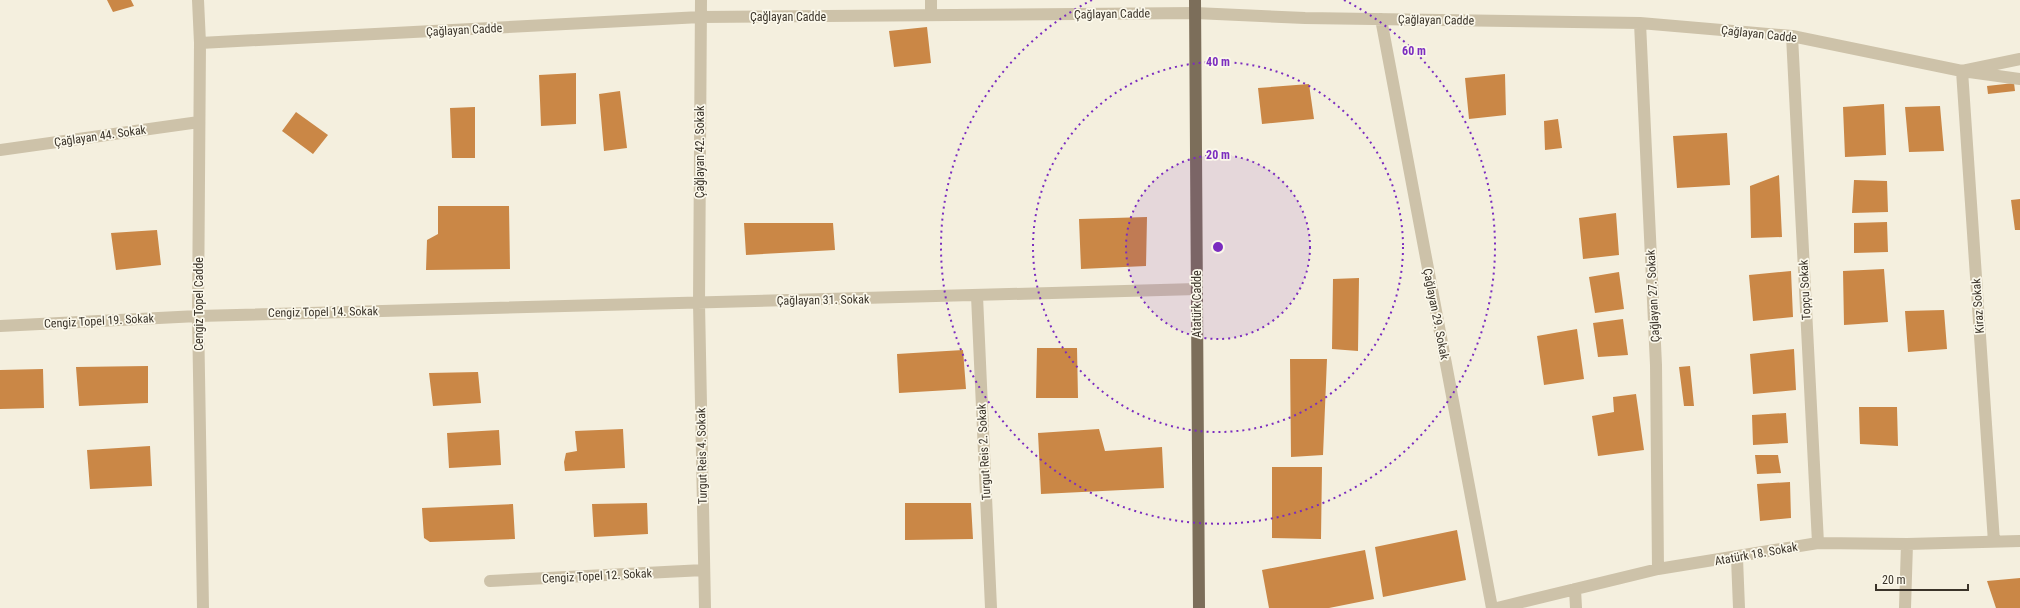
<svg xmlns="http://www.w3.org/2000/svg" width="2020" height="608" viewBox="0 0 2020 608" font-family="'Roboto Condensed',sans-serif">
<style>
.building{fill:#ca8746}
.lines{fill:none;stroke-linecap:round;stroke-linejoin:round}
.minor{stroke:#cdc2a9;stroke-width:12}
.major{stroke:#7c6e5a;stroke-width:12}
.ring{fill:none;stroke:#7b2cbf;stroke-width:2;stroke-dasharray:2 4}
.labels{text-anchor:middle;stroke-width:3.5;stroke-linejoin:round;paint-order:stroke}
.street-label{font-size:12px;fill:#3a3329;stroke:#fbf8eb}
.centre{fill:#7b2cbf;stroke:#fbf8eb;stroke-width:2}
.ring-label{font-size:12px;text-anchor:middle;font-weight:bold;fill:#7b2cbf;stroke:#fbf8eb;stroke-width:3.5;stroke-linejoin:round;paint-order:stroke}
</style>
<rect width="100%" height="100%" fill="#f4efde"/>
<path class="building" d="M 107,0 L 131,0 L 134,6 L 113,12 Z
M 927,27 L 931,63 L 894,67 L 889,31 Z
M 576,73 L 576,124 L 541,126 L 539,75 Z
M 1505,74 L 1506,115 L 1469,119 L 1465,78 Z
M 2014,83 L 2015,91 L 1988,94 L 1987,86 Z
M 1309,84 L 1314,119 L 1262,124 L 1258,88 Z
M 620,91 L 627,148 L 604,151 L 599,94 Z
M 1884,104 L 1886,155 L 1845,157 L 1843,107 Z
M 1940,106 L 1944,151 L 1909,152 L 1905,107 Z
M 475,107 L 475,158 L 452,158 L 450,108 Z
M 296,112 L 328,135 L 313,154 L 282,131 Z
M 1558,119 L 1562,148 L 1545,150 L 1544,121 Z
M 1727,133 L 1730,185 L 1677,188 L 1673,136 Z
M 1779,175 L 1782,237 L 1751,238 L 1750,186 Z
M 1854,180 L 1887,181 L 1888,212 L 1852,213 Z
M 2020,199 L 2020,230 L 2015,230 L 2011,200 Z
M 438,206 L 509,206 L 510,269 L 426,270 L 427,240 L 438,234 Z
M 1616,213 L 1619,255 L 1583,259 L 1579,218 Z
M 1147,217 L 1146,266 L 1081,269 L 1079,219 Z
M 1887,222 L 1888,252 L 1854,253 L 1854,223 Z
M 744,223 L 833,223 L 835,250 L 746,255 Z
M 157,230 L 161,265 L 116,270 L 111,233 Z
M 1884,269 L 1888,322 L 1844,325 L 1843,271 Z
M 1791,271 L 1793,317 L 1753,321 L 1749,275 Z
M 1619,272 L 1624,309 L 1595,313 L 1589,277 Z
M 1359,278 L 1358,351 L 1332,349 L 1333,279 Z
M 1944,310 L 1947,349 L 1908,352 L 1905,311 Z
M 1623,319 L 1628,355 L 1598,357 L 1593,323 Z
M 1577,329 L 1584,379 L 1544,385 L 1537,336 Z
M 1037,348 L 1077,348 L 1078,398 L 1036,398 Z
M 1794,349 L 1796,390 L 1753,394 L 1750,354 Z
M 963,350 L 966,389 L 899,393 L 897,354 Z
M 1290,359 L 1327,359 L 1323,455 L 1291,457 Z
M 148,366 L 148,403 L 79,406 L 76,367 Z
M 1690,366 L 1694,406 L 1684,406 L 1679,367 Z
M 43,369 L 44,408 L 0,409 L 0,370 Z
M 478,372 L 481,403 L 433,406 L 429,373 Z
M 1636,394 L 1644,450 L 1598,456 L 1592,416 L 1614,412 L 1613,397 Z
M 1859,407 L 1897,407 L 1898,446 L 1860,444 Z
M 1786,413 L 1788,443 L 1753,445 L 1752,415 Z
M 623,429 L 625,468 L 565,471 L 564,462 L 566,453 L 577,451 L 575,431 Z
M 1099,429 L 1105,451 L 1162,447 L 1164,488 L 1041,494 L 1038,433 Z
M 499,430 L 501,465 L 449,468 L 447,433 Z
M 150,446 L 152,486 L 90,489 L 87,450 Z
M 1755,455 L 1778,455 L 1781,473 L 1757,474 Z
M 1272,467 L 1322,467 L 1321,539 L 1272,538 Z
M 1790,482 L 1791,518 L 1760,521 L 1757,484 Z
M 647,503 L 648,534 L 594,537 L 592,504 Z
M 905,503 L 971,503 L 973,539 L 905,540 Z
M 513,504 L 515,539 L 430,542 L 424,538 L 422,508 Z
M 1457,530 L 1466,580 L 1383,597 L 1375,547 Z
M 1365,550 L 1374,599 L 1329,608 L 1269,608 L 1262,570 Z
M 2020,578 L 2020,608 L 1996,608 L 1987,581 Z"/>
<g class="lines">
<path class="minor" d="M 198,0 L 200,43 L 198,316 L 203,608
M 701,0 L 699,303 L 705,608
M 931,0 L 931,15
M 1381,19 L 1492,608
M 1640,23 L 1656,365 L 1658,569
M 1792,36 L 1818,543
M 200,43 L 701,17 L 1195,13 L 1305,18 L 1640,23 L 1792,36 L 1962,71 L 2020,79
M 0,150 L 199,122
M 977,296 L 991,608
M 0,326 L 198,316 L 1197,289
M 1994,542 L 1962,71 L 2020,59
M 1737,558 L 1739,608
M 490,581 L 704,570
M 1575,589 L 1576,608
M 1497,608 L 1658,569 L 1818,543 L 1907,544 L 2020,541
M 1905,608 L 1907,544"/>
<path class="major" d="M 1195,0 L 1199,608"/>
</g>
<circle cx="1218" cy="247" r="92" fill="#7b2cbf" fill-opacity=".12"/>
<g class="ring">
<circle cx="1218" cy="247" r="92"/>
<circle cx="1218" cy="247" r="185"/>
<path d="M1344 0A277 277 0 1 1 1092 0"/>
</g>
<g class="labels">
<g class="street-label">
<text transform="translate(1112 14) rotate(-1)" y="4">Çağlayan Cadde</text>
<text x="788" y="21">Çağlayan Cadde</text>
<text transform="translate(1436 20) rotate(1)" y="4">Çağlayan Cadde</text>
<text transform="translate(464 30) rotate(-3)" y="4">Çağlayan Cadde</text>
<text transform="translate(1759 34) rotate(6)" y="4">Çağlayan Cadde</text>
<text transform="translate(100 136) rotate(-8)" y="4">Çağlayan 44. Sokak</text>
<text transform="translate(700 152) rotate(-90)" y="4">Çağlayan 42. Sokak</text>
<text transform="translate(1805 290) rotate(-93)" y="4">Topçu Sokak</text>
<text transform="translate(1653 296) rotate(-93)" y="4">Çağlayan 27. Sokak</text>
<text transform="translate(823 300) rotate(-1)" y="4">Çağlayan 31. Sokak</text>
<text transform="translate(199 304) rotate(-90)" y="4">Cengiz Topel Cadde</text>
<text transform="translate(1197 304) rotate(-90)" y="4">Atatürk Cadde</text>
<text transform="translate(1978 306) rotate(-94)" y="4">Kiraz Sokak</text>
<text transform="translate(323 312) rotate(-1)" y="4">Cengiz Topel 14. Sokak</text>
<text transform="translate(1436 314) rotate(79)" y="4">Çağlayan 29. Sokak</text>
<text transform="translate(99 321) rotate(-3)" y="4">Cengiz Topel 19. Sokak</text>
<text transform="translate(984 452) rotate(-93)" y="4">Turgut Reis 2. Sokak</text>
<text transform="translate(702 456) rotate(-91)" y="4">Turgut Reis 4. Sokak</text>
<text transform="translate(1756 554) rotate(-10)" y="4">Atatürk 18. Sokak</text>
<text transform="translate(597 576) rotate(-3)" y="4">Cengiz Topel 12. Sokak</text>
</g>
</g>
<circle cx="1218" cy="247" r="6" class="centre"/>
<g class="ring-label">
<text x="1414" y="55">60 m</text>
<text x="1218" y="66">40 m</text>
<text x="1218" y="159">20 m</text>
</g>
<path d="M1876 584v6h92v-6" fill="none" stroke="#3a3329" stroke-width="2"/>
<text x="1882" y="584" font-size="12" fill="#3a3329" stroke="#fbf8eb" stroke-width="3" paint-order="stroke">20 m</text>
</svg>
